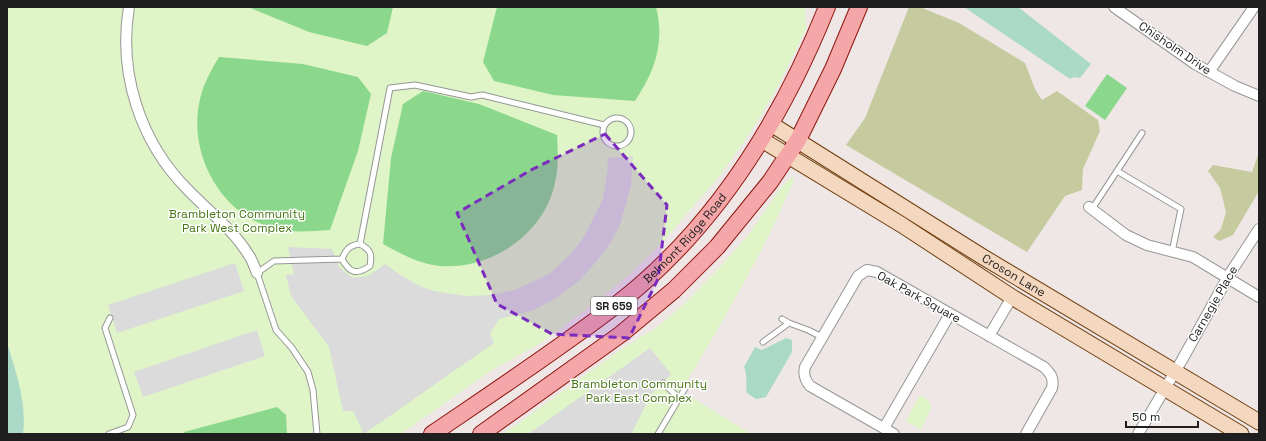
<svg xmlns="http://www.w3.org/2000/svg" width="1266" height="441" viewBox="0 0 1266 441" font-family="'Space Grotesk',sans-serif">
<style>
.forest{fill:#c6cb9f}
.park{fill:#dff5c7}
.pitch{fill:#8bd88c}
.parking{fill:#dbdbdb}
.water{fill:#abd9c8}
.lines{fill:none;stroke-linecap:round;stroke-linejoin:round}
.service-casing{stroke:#969696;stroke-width:7}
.minor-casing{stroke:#969696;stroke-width:12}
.secondary-casing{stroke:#6f3f0e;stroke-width:17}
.primary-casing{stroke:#8e150c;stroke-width:18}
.service{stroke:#fff;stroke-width:5}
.minor{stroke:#fff;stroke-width:10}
.secondary{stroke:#f4d7bf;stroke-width:15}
.primary{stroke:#f4a6a9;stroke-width:16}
.marked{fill:#7b2cbf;fill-opacity:0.2;stroke:#7b2cbf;stroke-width:3;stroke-dasharray:8 5;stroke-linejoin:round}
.labels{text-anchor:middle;stroke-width:3;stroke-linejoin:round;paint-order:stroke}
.shield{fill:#fff;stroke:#626262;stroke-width:1}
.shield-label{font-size:11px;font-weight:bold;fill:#1f1f1f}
.street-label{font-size:12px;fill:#1f1f1f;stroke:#fff}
.park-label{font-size:12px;fill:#477615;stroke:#fff}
</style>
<rect width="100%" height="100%" fill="#efe7e6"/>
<path class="forest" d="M 909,7 L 920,7 L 959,23 L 1025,63 L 1035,89 L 1042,100 L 1057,91 L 1098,120 L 1100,131 L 1083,169 L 1082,190 L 1065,196 L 1027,252 L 846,145 L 865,118 Z
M 1259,152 L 1259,191 L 1233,235 L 1219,241 L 1213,237 L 1221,229 L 1226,212 L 1220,188 L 1208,171 L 1213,165 L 1252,172 Z"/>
<path class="park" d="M 7,7 L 805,7 L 806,29 L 777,88 L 752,130 L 722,173 L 662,243 L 629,275 L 596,302 L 541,343 L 492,370 L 401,434 L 7,434 Z
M 794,176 L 793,182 C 765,250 726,315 689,378 L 687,385 L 683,392 L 751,434 L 503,434 L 623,348 L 656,328 L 685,303 L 718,269 L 749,234 L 780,189 L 784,184 Z
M 920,395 L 929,401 L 931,408 L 921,430 L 906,421 Z"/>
<path class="pitch" d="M 248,7 L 393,7 L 387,33 L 367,46 L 309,32 Z
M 497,7 L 656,7 C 665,43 655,71 635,101 L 553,95 L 494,81 L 483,62 Z
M 219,57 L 303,64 L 358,77 L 371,94 L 358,151 L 330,230 C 312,231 294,233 276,229 C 222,216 189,156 199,104 C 202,86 210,72 219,57 Z
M 1107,74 L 1127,88 L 1105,120 L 1085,106 Z
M 423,91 L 479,104 L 557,135 C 558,153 559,169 554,187 C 541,239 481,276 428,264 C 412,260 398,252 383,244 L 391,158 L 403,104 Z
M 277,407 L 286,415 L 287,434 L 185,434 L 184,432 Z"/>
<path class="parking" d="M 633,156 L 631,186 L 620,225 L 611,242 L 596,262 L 579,281 L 556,298 L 532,311 L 499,319 L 490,334 L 494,343 L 364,434 L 353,411 L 343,411 L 329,347 L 291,296 L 286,275 L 294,274 L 288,247 L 332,249 L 339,267 L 353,278 L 368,276 L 385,264 L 402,276 L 420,286 L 434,291 L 467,296 L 490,295 L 515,290 L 549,274 L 570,255 L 584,237 L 603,199 L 608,168 L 607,158 Z
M 235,263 L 244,291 L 117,333 L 108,305 Z
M 257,330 L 265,356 L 143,397 L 134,372 Z
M 650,348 L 671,374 L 652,393 L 631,434 L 528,434 Z"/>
<path class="water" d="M 964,7 L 1018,7 L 1091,64 L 1080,78 L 1074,77 L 1070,79 Z
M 786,338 L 792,340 L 792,352 L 766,397 L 756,399 L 747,393 C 745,385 748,374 744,367 L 755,347 L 762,350 Z
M 7,343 C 16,372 27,403 23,434 L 7,434 Z"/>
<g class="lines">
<g class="service-casing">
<path id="service" d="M603 132a14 14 0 1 1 28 0a14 14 0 1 1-28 0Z
M 1117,171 L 1181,209 L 1172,252
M 1092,209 L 1142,133
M 360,244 L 390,88 L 415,85 L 471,97 L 482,95 L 604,125
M 360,244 C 371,250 372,254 370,266 C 356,276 349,272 342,259 C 346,249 350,245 360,244 Z
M 782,319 L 789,323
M 763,342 L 789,323 L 808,330 L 822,337
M 663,383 L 679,398
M 109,434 L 128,427 L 133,415 L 105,328 L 110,318
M 317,434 L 313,390 L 308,372 L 292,348 L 276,330 L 257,273 L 274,261 L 342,259
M 658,434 L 687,385"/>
</g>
<g class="minor-casing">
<path id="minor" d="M 129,7 C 118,73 140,142 188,190 C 208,211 232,228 248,254 C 252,259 254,266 257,273
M 1114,7 L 1195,64 L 1235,86 L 1259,96
M 1209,72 L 1254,7
M 1089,207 L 1126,235 L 1147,245 L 1193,257 L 1259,297
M 989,336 L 1012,297
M 884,428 L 950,314
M 894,434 L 810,386 C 805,380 803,375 805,367 L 858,276 L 867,270 L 877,272 L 1044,367 C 1051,374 1054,378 1052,388 L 1026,434
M 1138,434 L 1182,360 L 1229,275 L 1259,229"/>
</g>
<g class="secondary-casing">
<g id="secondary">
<path id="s1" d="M 771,124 L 983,257 L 1259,422"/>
<path d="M 762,140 L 902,225 L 1012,297 L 1241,434"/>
</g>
</g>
<g class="primary-casing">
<g id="primary">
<path id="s2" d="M 432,434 C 479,402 527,370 574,336 C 598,319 623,301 645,281 C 728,207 786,109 827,7"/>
<path d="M 481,434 L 621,334 L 674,290 L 717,247 L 770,182 L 798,140 L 833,69 L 859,7"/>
</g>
</g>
<use href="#service" class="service"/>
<use href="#minor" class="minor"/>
<use href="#secondary" class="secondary"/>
<use href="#primary" class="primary"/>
</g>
<path class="marked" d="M 605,134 L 667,205 L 658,279 L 629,338 L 552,334 L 497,304 L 457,213 L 531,170 Z"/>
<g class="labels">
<rect class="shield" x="591" y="297" width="46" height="18" rx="3"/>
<g class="shield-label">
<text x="614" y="310">SR 659</text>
</g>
<g class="street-label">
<text transform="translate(1175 48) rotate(34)" y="4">Chisholm Drive</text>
<text dy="4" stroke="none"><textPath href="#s2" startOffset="321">Belmont Ridge Road</textPath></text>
<text dy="4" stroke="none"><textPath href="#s1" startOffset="286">Croson Lane</textPath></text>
<text transform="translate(919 297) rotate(29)" y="4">Oak Park Square</text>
<text transform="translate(1213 304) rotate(-60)" y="4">Carnegie Place</text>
</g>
<g class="park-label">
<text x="237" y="218">Brambleton Community<tspan x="237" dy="14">Park West Complex</tspan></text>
<text x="639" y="388">Brambleton Community<tspan x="639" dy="14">Park East Complex</tspan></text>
</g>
</g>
<rect width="1266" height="441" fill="none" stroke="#1f1f1f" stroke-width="16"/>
<path d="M1126 421v6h72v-6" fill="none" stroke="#1f1f1f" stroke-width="2"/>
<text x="1132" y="421" font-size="12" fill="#1f1f1f" stroke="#ffffff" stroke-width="3" paint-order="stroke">50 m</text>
</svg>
